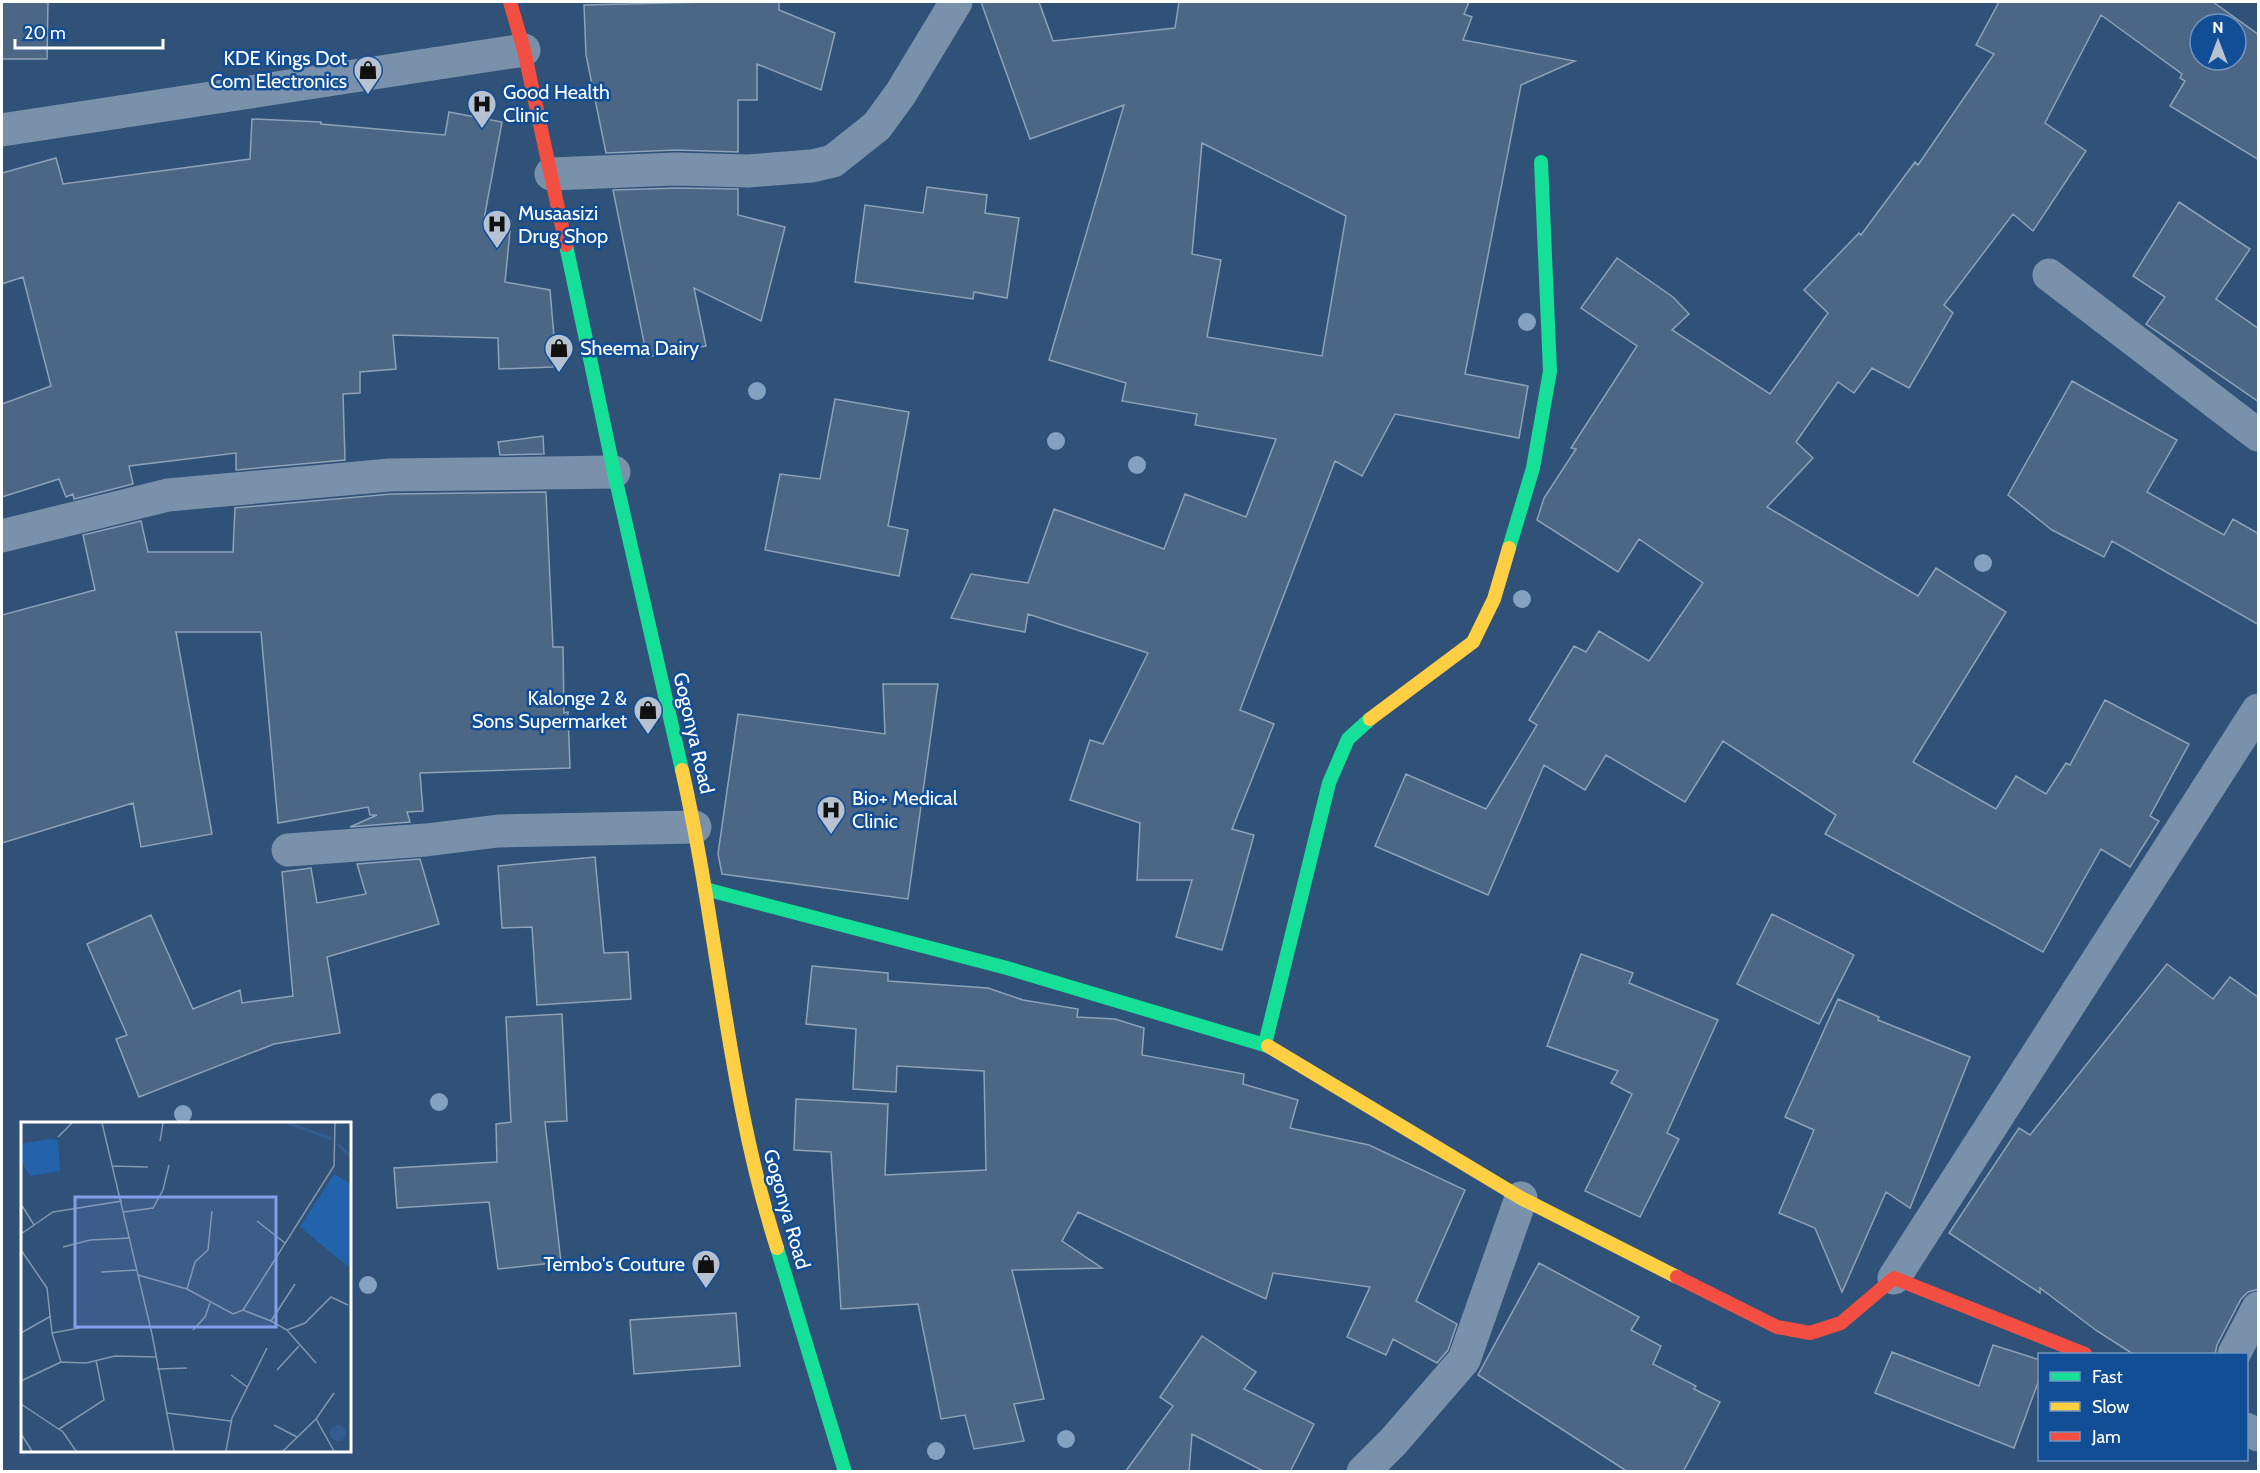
<svg xmlns="http://www.w3.org/2000/svg" width="2260" height="1473" viewBox="0 0 2260 1473" font-family="Cabin,sans-serif">
<style>
.building{fill:#4c6686;stroke:#8ea2b8;stroke-width:1.5;fill-rule:evenodd}
.lines{fill:none;stroke-linecap:round;stroke-linejoin:round}
.street{stroke:#7a91ab;stroke-width:33}
.fast{stroke:#16e098;stroke-width:14}
.slow{stroke:#ffcf43;stroke-width:14}
.jam{stroke:#f24e42;stroke-width:14}
.tree{fill:#85a1c1}
.labels{text-anchor:middle;stroke-width:5;stroke-linejoin:round;paint-order:stroke}
.poi-label{font-size:20px;fill:#fff;stroke:#124e96;text-anchor:start}
.street-label{font-size:20px;fill:#fff;stroke:#124e96}
.inset-river{fill:none;stroke:#325d91;stroke-width:3}
.inset-road{fill:none;stroke:#8397ae;stroke-width:1.5}
.view{fill:#839eea;fill-opacity:0.15;stroke:#839eea;stroke-width:3}
.inset-edge{fill:none;stroke:#fff;stroke-width:3}
</style>
<rect width="100%" height="100%" fill="#305178"/>
<path class="building" d="M 2,2 L 48,2 L 47,59 L 2,59 Z
M 708,2 L 779,2 L 779,10 L 835,33 L 821,90 L 757,64 L 757,100 L 738,100 L 738,152 L 676,150 L 606,153 L 586,55 L 584,5 Z
M 981,2 L 1039,2 L 1053,41 L 1175,28 L 1179,2 L 1469,2 L 1464,14 L 1472,17 L 1463,40 L 1575,61 L 1521,85 L 1465,374 L 1528,386 L 1519,438 L 1395,414 L 1362,476 L 1335,461 L 1240,710 L 1274,724 L 1232,829 L 1254,835 L 1222,950 L 1176,937 L 1192,880 L 1137,880 L 1140,823 L 1070,800 L 1090,740 L 1103,744 L 1148,653 L 1028,614 L 1025,632 L 951,618 L 971,574 L 1028,583 L 1054,509 L 1164,549 L 1185,494 L 1246,517 L 1276,439 L 1195,425 L 1197,414 L 1122,401 L 1126,383 L 1049,360 L 1124,105 L 1030,139 ZM 1202,143 L 1346,216 L 1322,356 L 1207,337 L 1221,260 L 1192,254 Z
M 1999,2 L 2213,2 L 2259,35 L 2259,160 L 2170,106 L 2185,81 L 2180,78 L 2182,74 L 2101,15 L 2045,123 L 2086,151 L 2033,231 L 2013,214 L 1944,305 L 1953,313 L 1909,388 L 1872,368 L 1854,393 L 1838,382 L 1796,442 L 1813,458 L 1767,507 L 1918,596 L 1936,568 L 2006,612 L 1913,762 L 1996,809 L 2016,776 L 2046,794 L 2066,763 L 2070,765 L 2105,700 L 2189,744 L 2150,816 L 2159,821 L 2130,867 L 2101,849 L 2043,952 L 1825,834 L 1836,815 L 1723,741 L 1685,802 L 1606,755 L 1585,790 L 1544,765 L 1488,895 L 1375,846 L 1406,774 L 1486,809 L 1537,725 L 1529,720 L 1574,646 L 1586,652 L 1599,631 L 1649,661 L 1703,583 L 1639,539 L 1618,572 L 1537,520 L 1544,498 L 1576,449 L 1571,448 L 1637,346 L 1581,308 L 1617,258 L 1673,297 L 1689,314 L 1672,330 L 1770,394 L 1828,313 L 1804,290 L 1859,233 L 1861,235 L 1915,162 L 1918,165 L 1994,54 L 1976,45 ZM 2200,24 L 2236,24 L 2236,60 L 2200,60 Z
M 449,112 L 502,122 L 484,219 L 511,221 L 505,282 L 550,290 L 556,360 L 552,360 L 553,367 L 499,369 L 498,338 L 393,335 L 396,369 L 360,372 L 360,393 L 343,394 L 345,460 L 236,470 L 236,453 L 129,466 L 133,484 L 74,499 L 73,494 L 66,497 L 59,479 L 2,497 L 2,404 L 51,386 L 23,277 L 2,284 L 2,173 L 56,158 L 63,184 L 250,159 L 252,119 L 321,122 L 321,124 L 445,135 Z
M 927,187 L 987,195 L 985,213 L 1019,218 L 1007,298 L 974,292 L 973,299 L 855,282 L 865,205 L 923,213 Z
M 676,188 L 738,189 L 738,215 L 785,227 L 761,321 L 694,288 L 706,346 L 647,357 L 613,190 Z
M 2179,202 L 2250,249 L 2216,299 L 2259,329 L 2259,402 L 2146,324 L 2165,297 L 2133,276 Z
M 2072,381 L 2177,440 L 2147,492 L 2224,535 L 2233,519 L 2259,534 L 2259,625 L 2112,541 L 2104,557 L 2052,530 L 2008,495 Z
M 835,399 L 909,412 L 888,526 L 908,530 L 899,576 L 765,550 L 780,474 L 820,479 Z
M 543,436 L 544,454 L 500,455 L 498,442 Z
M 546,492 L 553,647 L 563,647 L 564,713 L 568,712 L 570,768 L 420,773 L 423,811 L 407,812 L 410,822 L 350,827 L 377,815 L 370,815 L 368,807 L 278,823 L 261,632 L 176,632 L 212,834 L 141,847 L 133,803 L 2,843 L 2,615 L 95,590 L 83,535 L 141,521 L 148,552 L 233,552 L 235,508 L 391,494 Z
M 883,684 L 938,684 L 908,899 L 722,874 L 718,854 L 738,714 L 885,734 Z
M 595,857 L 604,953 L 628,952 L 631,999 L 537,1005 L 532,927 L 502,928 L 498,866 Z
M 420,859 L 439,924 L 327,957 L 340,1033 L 274,1044 L 139,1097 L 116,1039 L 127,1035 L 87,944 L 151,915 L 193,1009 L 240,990 L 242,1003 L 293,996 L 282,872 L 311,868 L 317,903 L 366,894 L 357,864 Z
M 1772,914 L 1854,955 L 1819,1024 L 1737,984 Z
M 1581,954 L 1633,973 L 1629,983 L 1718,1020 L 1667,1133 L 1679,1139 L 1640,1217 L 1585,1191 L 1632,1094 L 1611,1083 L 1618,1071 L 1547,1046 Z
M 2167,964 L 2213,999 L 2230,977 L 2259,998 L 2259,1289 L 2248,1292 L 2241,1299 L 2217,1345 L 2215,1354 L 2133,1354 L 2097,1331 L 2040,1288 L 2040,1293 L 1949,1233 L 2019,1128 L 2030,1135 Z
M 812,966 L 888,973 L 888,981 L 988,988 L 1023,1000 L 1078,1009 L 1077,1017 L 1115,1019 L 1144,1028 L 1142,1055 L 1244,1074 L 1243,1084 L 1298,1100 L 1290,1128 L 1369,1145 L 1465,1190 L 1416,1301 L 1457,1324 L 1448,1350 L 1437,1363 L 1393,1339 L 1386,1355 L 1347,1337 L 1370,1287 L 1273,1273 L 1266,1299 L 1078,1212 L 1062,1241 L 1102,1268 L 1012,1270 L 1044,1399 L 1014,1404 L 1024,1441 L 974,1449 L 965,1415 L 941,1419 L 918,1304 L 841,1309 L 831,1152 L 794,1150 L 796,1099 L 888,1104 L 885,1175 L 986,1170 L 984,1071 L 897,1066 L 896,1092 L 853,1089 L 856,1029 L 806,1024 Z
M 1838,999 L 1879,1017 L 1878,1020 L 1970,1057 L 1910,1208 L 1886,1192 L 1842,1292 L 1815,1228 L 1779,1213 L 1814,1130 L 1785,1117 Z
M 562,1014 L 567,1121 L 545,1122 L 561,1262 L 498,1269 L 489,1202 L 397,1208 L 394,1168 L 497,1162 L 496,1124 L 511,1122 L 506,1017 Z
M 1539,1263 L 1639,1317 L 1631,1330 L 1661,1346 L 1653,1364 L 1696,1386 L 1694,1389 L 1720,1402 L 1683,1472 L 1628,1472 L 1478,1375 Z
M 736,1313 L 740,1366 L 634,1374 L 630,1320 Z
M 1202,1336 L 1256,1372 L 1244,1389 L 1314,1424 L 1290,1472 L 1265,1472 L 1192,1434 L 1189,1472 L 1125,1472 L 1173,1406 L 1160,1397 Z
M 1993,1345 L 2040,1360 L 2040,1377 L 2014,1448 L 1875,1393 L 1892,1352 L 1979,1386 Z"/>
<g class="lines">
<path class="street" d="M 2,130 L 524,50
M 551,174 L 676,169 L 748,171 L 812,166 L 833,161 L 877,126 L 901,93 L 956,2
M 2049,275 L 2258,435
M 2,536 L 168,495 L 390,475 L 614,472
M 288,850 L 426,840 L 498,831 L 695,827
M 1894,1278 L 2258,710
M 2234,1354 L 2258,1308
M 2246,1429 L 2258,1435
M 1363,1472 L 1393,1442 L 1464,1360 L 1521,1198"/>
<path class="fast" d="M 566,245 L 614,472 L 682,770
M 1509,548 L 1533,468 L 1550,371 L 1541,162
M 705,889 L 1007,968 L 1268,1046
M 1265,1044 L 1329,783 L 1348,739 L 1370,719
M 777,1248 L 845,1472"/>
<path class="slow" d="M 1370,719 L 1473,642 L 1494,599 L 1509,548
M 682,770 C 718,928 727,1092 777,1248
M 1268,1046 L 1521,1198 L 1677,1277"/>
<path class="jam" d="M 510,2 L 524,50 L 566,245
M 1677,1277 L 1777,1327 L 1810,1333 L 1841,1323 L 1894,1278 L 2085,1354"/>
</g>
<g class="tree">
<circle cx="1527" cy="322" r="9"/>
<circle cx="757" cy="391" r="9"/>
<circle cx="1056" cy="441" r="9"/>
<circle cx="1137" cy="465" r="9"/>
<circle cx="1983" cy="563" r="9"/>
<circle cx="1522" cy="599" r="9"/>
<circle cx="439" cy="1102" r="9"/>
<circle cx="183" cy="1114" r="9"/>
<circle cx="368" cy="1285" r="9"/>
<circle cx="1066" cy="1439" r="9"/>
<circle cx="936" cy="1451" r="9"/>
</g>
<defs>
<g id="shop-pin" transform="scale(1.5)"><path d="M0 17L-7.5 6A9.5 9.5 0 1 1 7.5 6Z" fill="#b7c2d0" stroke="#124e96"/><path d="M-5-2.5h2.3a2.7 3.5 0 0 1 5.4 0H5L5.5 6h-11ZM-1.5-2.5h3a1.5 2.3 0 0 0-3 0Z" fill="#111"/></g>
<g id="hospital-pin" transform="scale(1.5)"><path d="M0 17L-7.5 6A9.5 9.5 0 1 1 7.5 6Z" fill="#b7c2d0" stroke="#124e96"/><path d="M-5-5h3v3.5h4V-5h3V5h-3V1.5h-4V5h-3Z" fill="#111"/></g>
</defs>
<g fill-rule="evenodd">
<use href="#shop-pin" x="368" y="70"/>
<use href="#hospital-pin" x="482" y="104"/>
<use href="#hospital-pin" x="497" y="224"/>
<use href="#shop-pin" x="559" y="348"/>
<use href="#shop-pin" x="648" y="710"/>
<use href="#hospital-pin" x="831" y="810"/>
<use href="#shop-pin" x="706" y="1264"/>
</g>
<g class="labels">
<g class="poi-label">
<text x="347" y="65" text-anchor="end">KDE Kings Dot<tspan x="347" dy="23">Com Electronics</tspan></text>
<text x="503" y="99">Good Health<tspan x="503" dy="23">Clinic</tspan></text>
<text x="518" y="220">Musaasizi<tspan x="518" dy="23">Drug Shop</tspan></text>
<text x="580" y="355">Sheema Dairy</text>
<text x="627" y="705" text-anchor="end">Kalonge 2 &amp;<tspan x="627" dy="23">Sons Supermarket</tspan></text>
<text x="852" y="805">Bio+ Medical<tspan x="852" dy="23">Clinic</tspan></text>
<text x="685" y="1271" text-anchor="end">Tembo's Couture</text>
</g>
<g class="street-label">
<text transform="translate(694 733) rotate(77)" y="7">Gogonya Road</text>
<text transform="translate(787 1209) rotate(74)" y="7">Gogonya Road</text>
</g>
</g>
<g transform="translate(21 1122)">
<rect width="330" height="330" fill="#305178"/>
<path d="M 27,17 L 37,18 L 39,49 L 9,54 L 0,39 L 0,22 ZM 313,52 L 330,62 L 330,147 L 279,105 Z" fill="#2363ac"/>
<path d="M309 311a8 8 0 1 1 16 0a8 8 0 1 1-16 0Z" fill="#325d91"/>
<path class="inset-river" d="M 267,1 L 311,17M 317,22 L 330,35"/>
<path class="inset-road" d="M 81,1 L 131,212 L 153,329M 37,15 L 51,1M 139,19 L 142,1M 91,44 L 127,45M 0,82 L 13,103M 103,90 L 132,86 L 142,68 L 148,43M 236,99 L 264,121M 0,112 L 32,90 L 101,79M 42,125 L 69,118 L 109,116M 0,128 L 26,166 L 31,211 L 40,240 L 0,259M 80,150 L 116,148M 117,153 L 166,167 L 212,192 L 222,188 L 250,199 L 266,208 L 295,241M 166,167 L 174,140 L 187,128 L 191,89M 222,188 L 313,44 L 314,1M 250,199 L 274,162M 172,208 L 184,195 L 189,181M 266,208 L 284,201 L 310,175 L 327,183M 0,211 L 30,194M 31,211 L 58,206M 40,240 L 65,241 L 94,234 L 135,235M 136,247 L 166,246M 256,248 L 278,224M 210,253 L 226,265M 0,282 L 42,310 L 55,329M 146,291 L 210,299M 295,297 L 313,271M 253,303 L 276,315M 38,307 L 83,278 L 75,238M 0,312 L 11,329M 205,329 L 211,296 L 246,226M 262,329 L 295,297 L 313,329"/>
<path class="view" d="M 54,75 L 255,75 L 255,205 L 54,205 Z"/>
<rect width="330" height="330" class="inset-edge"/>
</g>
<rect width="2260" height="1473" fill="none" stroke="#ffffff" stroke-width="6"/>
<rect x="2038" y="1353" width="210" height="108" fill="#124e96" stroke="#7195c0" stroke-width="1.5"/>
<rect x="2050" y="1372" width="30" height="9" fill="#16e098" stroke="#7195c0" stroke-width="1.5"/>
<text x="2092" y="1383" font-size="18" fill="#ffffff">Fast</text>
<rect x="2050" y="1402" width="30" height="9" fill="#ffcf43" stroke="#7195c0" stroke-width="1.5"/>
<text x="2092" y="1413" font-size="18" fill="#ffffff">Slow</text>
<rect x="2050" y="1432" width="30" height="9" fill="#f24e42" stroke="#7195c0" stroke-width="1.5"/>
<text x="2092" y="1443" font-size="18" fill="#ffffff">Jam</text>
<g transform="translate(2218 42)"><circle r="28" fill="#124e96" stroke="#7195c0" stroke-width="1.5"/>
<path d="M0-4.5L10 22L0 15L-10 22Z" fill="#b7c2d0"/>
<text y="-9" font-size="16" font-weight="bold" text-anchor="middle" fill="#ffffff">N</text>
</g>
<path d="M15 39v9h148v-9" fill="none" stroke="#ffffff" stroke-width="3"/>
<text x="24" y="39" font-size="18" fill="#ffffff" stroke="#124e96" stroke-width="4.5" paint-order="stroke">20 m</text>
</svg>
